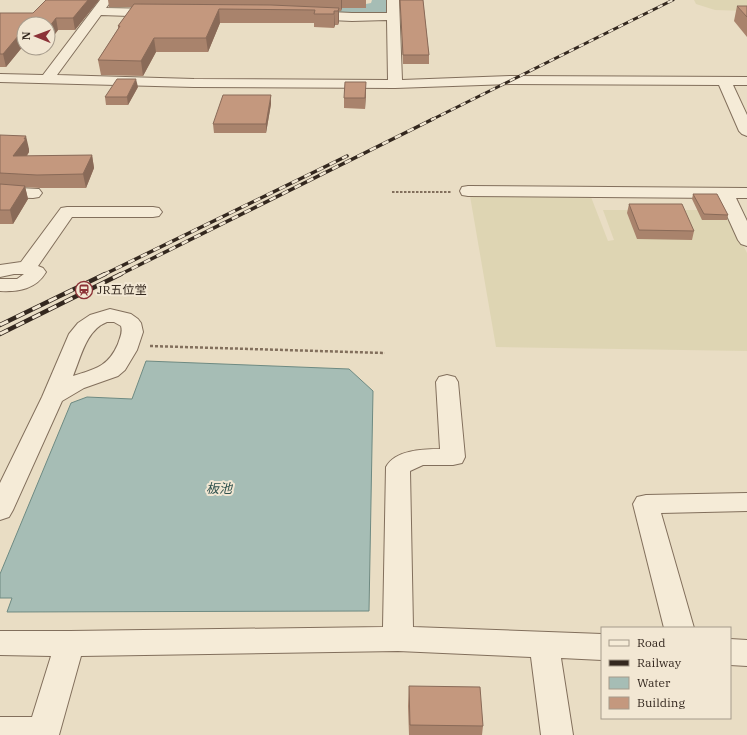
<svg xmlns="http://www.w3.org/2000/svg" width="747" height="735" viewBox="0 0 747 735" font-family="'IBM Plex Serif','Noto Sans JP',serif">
<style>
.farmland{fill:#ded5b3}
.water{fill:#a6bdb5;stroke:#6e8a82}
.lines{fill:none;stroke-linecap:round;stroke-linejoin:round}
.river{fill:#a6bdb5;fill-rule:evenodd}
.minor-casing{stroke:#826f5c;stroke-width:2}
.path-far1{stroke:#826f5c;stroke-width:2;stroke-dasharray:2.5 1.5;stroke-linecap:butt}
.path{stroke:#826f5c;stroke-width:2.5;stroke-dasharray:3 2;stroke-linecap:butt}
.minor{fill:#f5ebd7;fill-rule:evenodd}
.rail-far2-casing{stroke:#34281f;stroke-width:3}
.rail-far1-casing{stroke:#34281f;stroke-width:3.5}
.rail-casing{stroke:#34281f;stroke-width:4.5}
.rail-far2{stroke:#f2e7d3;stroke-width:2;stroke-dasharray:5.5;stroke-linecap:butt}
.rail-far1{stroke:#f2e7d3;stroke-width:2.5;stroke-dasharray:7;stroke-linecap:butt}
.rail{stroke:#f2e7d3;stroke-width:3;stroke-dasharray:9;stroke-linecap:butt}
.wall{fill:#a9836c}
.shaded-wall{fill:#896a58}
.building{fill:#c4987e;stroke:#896a58}
.labels{text-anchor:middle;stroke-width:4;stroke-linejoin:round;paint-order:stroke}
.poi-label{font-size:12px;fill:#34281f;stroke:#f2e7d3;text-anchor:start}
.water-label{font-size:13px;font-style:italic;fill:#30524e;stroke:#f2e7d3}
</style>
<rect width="100%" height="100%" fill="#e9ddc4"/>
<path class="farmland" d="M 694,0 L 747,0 L 747,11 L 715,10 L 696,4 Z
M 470,196 L 591,197 L 608,241 L 614,240 L 603,210 L 726,210 L 747,253 L 747,351 L 496,347 Z"/>
<path class="water" d="M 146,361 L 349,369 L 373,391 L 369,611 L 7,612 L 12,598 L 0,598 L 0,574 L 71,403 L 87,397 L 132,399 Z"/>
<g class="lines">
<path class="river" d="M 372,0 L 392,0 C 393,4 393,8 389,11 C 370,22 310,16 287,15 L 279,14 L 276,9 L 279,4 L 287,3 L 366,4 L 371,3 Z"/>
<g class="minor-casing">
<path id="minor" d="M 100,0 L 112,0 L 106,8 L 158,9 L 162,10 L 164,13 L 162,16 L 158,17 L 101,15 L 57,75 L 194,79 L 388,80 L 387,20 L 352,21 L 309,19 L 305,18 L 303,15 L 305,12 L 309,11 L 352,13 L 387,13 L 387,0 L 399,0 L 402,80 L 511,76 L 747,77 L 747,85 L 733,85 L 747,115 L 747,136 L 742,134 L 739,131 L 719,85 L 511,84 L 395,88 L 194,87 L 0,82 L 0,74 L 43,75 Z
M 468,186 L 747,188 L 747,198 L 736,198 L 747,221 L 747,246 L 741,244 L 738,240 L 719,198 L 468,196 L 462,195 L 460,191 L 462,187 Z
M 0,187 L 39,189 L 42,193 L 39,197 L 33,198 L 0,197 Z
M 67,207 L 153,207 L 159,208 L 162,212 L 159,216 L 153,217 L 72,217 L 38,266 L 43,268 L 46,272 C 36,289 19,292 0,291 L 0,279 L 17,279 L 24,274 L 14,274 L 0,277 L 0,265 L 21,262 L 61,208 Z
M 110,309 L 131,314 L 138,319 L 141,323 L 143,332 L 137,350 L 125,370 L 118,376 L 84,388 L 62,401 L 13,510 L 9,517 L 0,520 L 0,483 L 42,397 L 69,334 L 78,323 L 90,315 ZM 107,322 L 114,322 L 121,326 C 123,333 120,337 118,344 C 108,367 95,369 73,376 C 81,357 86,330 107,322 Z
M 447,375 L 455,377 L 458,382 L 465,457 L 462,463 L 453,465 L 423,465 L 410,471 L 413,627 L 602,634 L 602,660 L 561,658 L 573,735 L 541,735 L 531,657 L 398,651 L 81,656 L 59,735 L 0,735 L 0,717 L 32,717 L 51,656 L 0,655 L 0,631 L 70,631 L 383,627 L 386,467 C 395,450 423,449 440,449 L 436,382 L 439,377 Z
M 747,493 L 747,511 L 661,513 L 694,628 L 664,628 L 633,504 L 637,497 L 646,495 Z
M 730,639 L 747,640 L 747,666 L 730,665 Z"/>
</g>
<path class="path-far1" d="M 392,192 L 451,192"/>
<path class="path" d="M 150,346 L 385,353"/>
<use href="#minor" class="minor"/>
<g class="rail-far2-casing">
<path id="rail-far2" d="M 431,120 L 673,0"/>
</g>
<g class="rail-far1-casing">
<path id="rail-far1" d="M 103,275 L 347,156
M 119,275 L 433,119"/>
</g>
<g class="rail-casing">
<path id="rail" d="M 0,325 L 105,274
M 0,334 L 121,274"/>
</g>
<use href="#rail-far2" class="rail-far2"/>
<use href="#rail-far1" class="rail-far1"/>
<use href="#rail" class="rail"/>
</g>
<path class="wall" d="M 99,0 L 75,30 L 58,30 L 52,38 L 48,38 L 48,24 L 24,24 L 24,45 L 6,67 L 0,67 L 0,13 L 33,13 Z
M 108,0 L 366,0 L 366,8 L 342,8 L 341,11 L 339,11 L 339,22 L 338,25 L 335,25 L 334,28 L 314,27 L 314,23 L 220,23 L 208,52 L 156,52 L 143,76 L 101,75 L 98,60 L 118,29 L 118,26 L 132,7 L 109,7 Z
M 400,0 L 423,0 L 429,55 L 429,64 L 403,64 Z
M 737,6 L 747,6 L 747,37 L 734,21 Z
M 138,87 L 128,105 L 106,105 L 105,97 Z
M 366,92 L 365,109 L 344,108 L 344,98 Z
M 271,104 L 266,133 L 214,133 L 213,124 Z
M 0,135 L 29,149 L 29,152 L 27,156 L 92,155 L 94,168 L 86,188 L 40,188 L 25,187 L 28,199 L 13,224 L 0,224 Z
M 693,194 L 728,215 L 727,220 L 702,220 L 692,199 Z
M 629,204 L 694,231 L 692,240 L 637,239 L 627,213 Z
M 409,686 L 483,726 L 482,735 L 409,735 L 408,706 Z"/>
<path class="shaded-wall" d="M 88,0 L 99,0 L 75,30 L 73,18 Z
M 341,0 L 342,0 L 342,8 L 341,11 Z
M 339,8 L 339,22 L 338,25 L 338,11 Z
M 219,9 L 220,23 L 208,52 L 206,38 Z
M 334,11 L 335,25 L 334,28 Z
M 56,18 L 58,30 L 52,38 L 50,26 Z
M 24,29 L 24,45 L 6,67 L 3,54 Z
M 154,38 L 156,52 L 143,76 L 141,61 Z
M 136,79 L 138,87 L 128,105 L 127,97 Z
M 366,82 L 366,92 L 365,109 L 365,98 Z
M 271,95 L 271,104 L 266,133 L 266,124 Z
M 26,136 L 29,149 L 29,152 L 17,169 L 13,156 Z
M 92,155 L 94,168 L 86,188 L 83,174 Z
M 25,186 L 28,199 L 13,224 L 10,210 Z"/>
<path class="building" d="M 46,0 L 88,0 L 73,18 L 56,18 L 50,26 L 48,26 L 48,24 L 24,24 L 24,29 L 3,54 L 0,54 L 0,13 L 33,13 Z
M 400,0 L 423,0 L 429,55 L 403,55 Z
M 134,4 L 271,5 L 339,8 L 338,11 L 334,11 L 334,14 L 314,14 L 315,10 L 219,9 L 206,38 L 154,38 L 141,61 L 98,60 L 120,26 L 118,26 Z
M 737,6 L 747,6 L 747,17 Z
M 117,79 L 136,79 L 127,97 L 105,97 Z
M 345,82 L 366,82 L 365,98 L 344,98 Z
M 223,95 L 271,95 L 266,124 L 213,124 Z
M 0,135 L 26,136 L 24,139 L 26,139 L 13,156 L 92,155 L 83,174 L 37,175 L 0,173 Z
M 0,184 L 25,186 L 10,210 L 0,210 Z
M 693,194 L 717,194 L 728,215 L 704,214 Z
M 629,204 L 682,204 L 694,231 L 639,230 Z
M 409,686 L 480,687 L 483,726 L 410,725 Z"/>
<defs>
<g id="station-ring" transform="scale(0.9)"><circle r="9.5" fill="#f2e7d3" stroke="#8c3237" stroke-width="1.5"/><path d="M-3-6H3Q5-6 5-4V2Q5 4 3 4L4.5 6H3L1.5 4h-3L-3 6H-4.5L-3 4Q-5 4-5 2V-4Q-5-6-3-6ZM-3.5-4v3h7v-3ZM-3.5 1v1.5H-2V1ZM2 1v1.5H3.5V1Z" fill="#8c3237"/></g>
</defs>
<g fill-rule="evenodd">
<use href="#station-ring" x="84" y="290"/>
</g>
<g class="labels">
<g class="poi-label">
<text x="97" y="294">JR五位堂</text>
</g>
<g class="water-label">
<text x="219" y="493">板池</text>
</g>
</g>
<rect x="601" y="627" width="130" height="92" fill="#f2e7d3" stroke="#a69b8b"/>
<rect x="609" y="640" width="20" height="6" fill="#f5ebd7" stroke="#a69b8b"/>
<text x="637" y="647" font-size="12" fill="#34281f">Road</text>
<rect x="609" y="660" width="20" height="6" fill="#34281f" stroke="#a69b8b"/>
<text x="637" y="667" font-size="12" fill="#34281f">Railway</text>
<rect x="609" y="677" width="20" height="12" fill="#a6bdb5" stroke="#a69b8b"/>
<text x="637" y="687" font-size="12" fill="#34281f">Water</text>
<rect x="609" y="697" width="20" height="12" fill="#c4987e" stroke="#a69b8b"/>
<text x="637" y="707" font-size="12" fill="#34281f">Building</text>
<g transform="translate(36 36) rotate(271)"><circle r="19" fill="#f2e7d3" stroke="#a69b8b"/>
<path d="M0-3L7 15L0 10L-7 15Z" fill="#8c3237"/>
<text y="-6" font-size="11" font-weight="bold" text-anchor="middle" fill="#34281f">N</text>
</g>
</svg>
